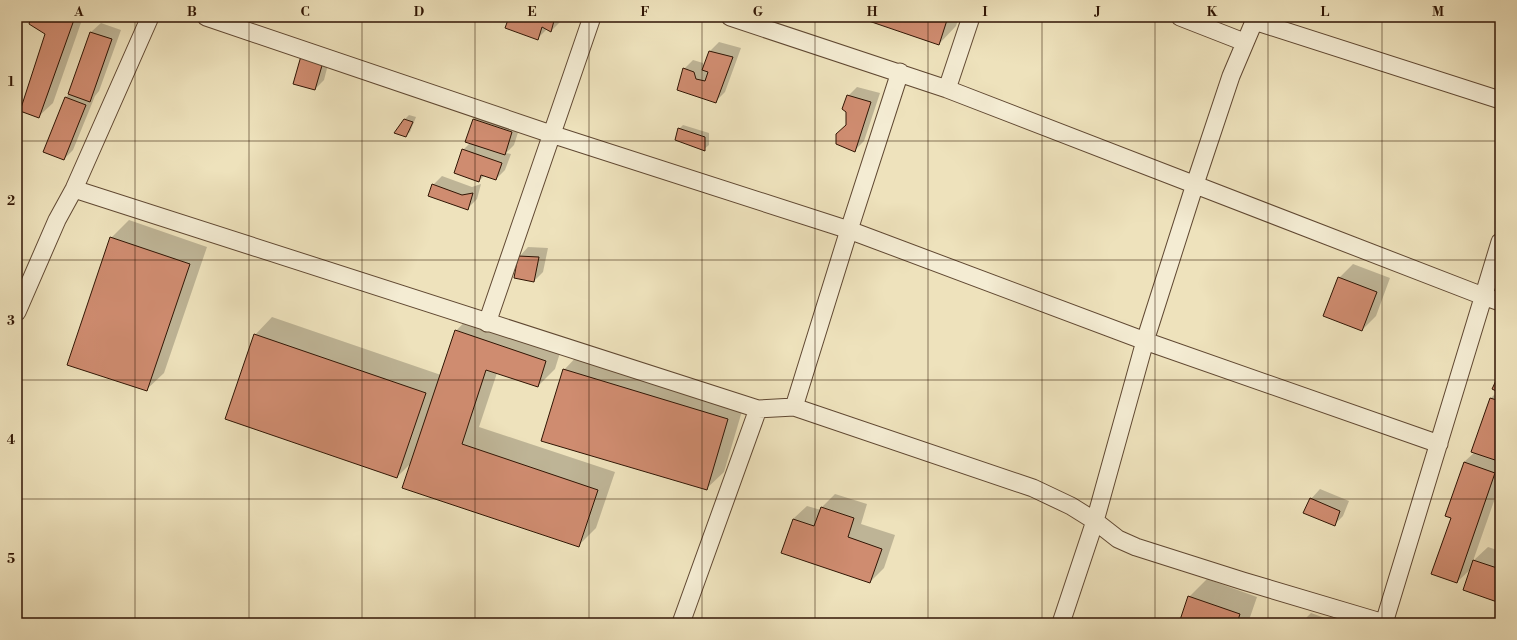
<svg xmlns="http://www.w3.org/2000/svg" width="1517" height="640" viewBox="0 0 1517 640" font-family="'Libre Bodoni',serif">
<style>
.shadow{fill:#0003}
.building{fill:#cf8c70;stroke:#301504}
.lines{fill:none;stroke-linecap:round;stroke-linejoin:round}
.minor-casing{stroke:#604832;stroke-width:19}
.minor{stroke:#f4ecd3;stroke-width:17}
.grid{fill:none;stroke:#301504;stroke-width:1;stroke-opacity:0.55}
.neatline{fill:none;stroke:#301504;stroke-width:1.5}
.grid-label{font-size:13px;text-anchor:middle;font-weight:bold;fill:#301504}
</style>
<rect width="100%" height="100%" fill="#eee2bc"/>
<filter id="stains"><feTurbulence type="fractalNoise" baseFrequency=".005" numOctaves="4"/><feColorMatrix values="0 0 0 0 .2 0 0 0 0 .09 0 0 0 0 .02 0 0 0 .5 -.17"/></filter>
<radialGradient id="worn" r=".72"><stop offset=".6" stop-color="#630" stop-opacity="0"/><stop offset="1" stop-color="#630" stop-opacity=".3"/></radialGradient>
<path class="shadow" d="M 32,17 L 83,17 L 53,103 L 39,116 L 47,34 Z
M 510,17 L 561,17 L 560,22 L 551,31 L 547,29 L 537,39 Z
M 860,17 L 959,17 L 956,26 L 939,44 Z
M 101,23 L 121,30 L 99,91 L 95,96 L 73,150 L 64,159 L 44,152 L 66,97 L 69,94 L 91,32 Z
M 719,42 L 741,48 L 725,92 L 716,101 L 684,69 L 693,60 L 703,63 L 704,67 L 710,51 Z
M 331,53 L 324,80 L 315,89 L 294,84 Z
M 857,87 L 880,93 L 864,141 L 855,150 L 847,125 L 848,96 Z
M 483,110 L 521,123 L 514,145 L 506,153 L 511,154 L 505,170 L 496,179 L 485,175 L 479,181 L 463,150 L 470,143 L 474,120 Z
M 409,115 L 416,117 L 410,132 L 405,136 L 404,120 Z
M 683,125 L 709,133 L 709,145 L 704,149 L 679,129 Z
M 442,176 L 472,187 L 481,184 L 477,199 L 468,208 L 433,185 Z
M 129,220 L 207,247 L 164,373 L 146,390 L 111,238 Z
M 528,247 L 548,248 L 543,272 L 534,281 L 519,257 Z
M 1353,264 L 1390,278 L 1376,316 L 1362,330 L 1339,278 Z
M 473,313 L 563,343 L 555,369 L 538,386 L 497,373 L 479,427 L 615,472 L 596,528 L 579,545 L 412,462 L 397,477 L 255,335 L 272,317 L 441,375 L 456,331 Z
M 581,352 L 745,401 L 724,472 L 706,489 L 564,370 Z
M 1500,374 L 1500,454 L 1498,456 L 1500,456 L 1500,484 L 1473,561 L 1488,547 L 1500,551 L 1500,602 L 1472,568 L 1457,582 L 1452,517 L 1464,462 L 1475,452 L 1491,398 L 1498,391 Z
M 1320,489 L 1349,501 L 1343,516 L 1334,525 L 1311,499 Z
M 835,494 L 867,504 L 861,524 L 895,535 L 884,568 L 870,582 L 793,519 L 807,506 L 821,510 L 822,507 Z
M 1207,579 L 1257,597 L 1248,623 L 1180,623 L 1189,597 Z
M 1311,613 L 1339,623 L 1301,623 Z"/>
<path class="building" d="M 31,17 L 75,17 L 39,118 L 20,111 L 45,34 L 29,24 Z
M 509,17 L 555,17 L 551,32 L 542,27 L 538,40 L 505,28 Z
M 857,17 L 948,17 L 939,45 Z
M 90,32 L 112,39 L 90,102 L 68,94 Z
M 709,51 L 733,57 L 716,103 L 677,90 L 683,68 L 694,72 L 696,79 L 705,81 L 708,72 L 702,70 Z
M 301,56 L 323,62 L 315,90 L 293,84 Z
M 847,95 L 871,102 L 855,152 L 836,144 L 836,134 L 846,125 L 846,112 L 842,109 Z
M 65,97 L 86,105 L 64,160 L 43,152 Z
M 404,119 L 413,122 L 406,137 L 394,133 Z
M 473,119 L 512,132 L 505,155 L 465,142 Z
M 678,128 L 705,137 L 705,151 L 675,140 Z
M 462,149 L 502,163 L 496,180 L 481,175 L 479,182 L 454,173 Z
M 432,184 L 462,195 L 473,193 L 468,210 L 428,196 Z
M 110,237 L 190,264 L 147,391 L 67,365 Z
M 518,256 L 539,257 L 534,282 L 514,278 Z
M 1338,277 L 1377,292 L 1362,331 L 1323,316 Z
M 455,330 L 546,361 L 538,387 L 486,370 L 462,444 L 598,490 L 579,547 L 402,488 Z
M 254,334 L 426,393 L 397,478 L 225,419 Z
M 563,369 L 728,419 L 707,490 L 541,441 Z
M 1500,372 L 1500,393 L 1492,389 Z
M 1490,398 L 1500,401 L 1500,445 L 1495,460 L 1471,452 Z
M 1464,462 L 1495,473 L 1457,583 L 1431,574 L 1451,518 L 1445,516 Z
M 1310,498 L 1340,511 L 1335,526 L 1303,513 Z
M 821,507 L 854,518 L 848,537 L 882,549 L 870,583 L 781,553 L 793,519 L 814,526 Z
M 1473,560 L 1500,569 L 1500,603 L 1463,590 Z
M 1188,596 L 1240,614 L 1237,623 L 1179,623 Z"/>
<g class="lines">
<g class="minor-casing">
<path id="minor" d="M 206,17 L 551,134 L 849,230 L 1145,341 L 1439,444
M 730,17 L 947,89 L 1483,296 L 1500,302
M 1180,17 L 1244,42
M 1254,21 L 1500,100
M 947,89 L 971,17
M 74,189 L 758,409 L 794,407 L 1033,488 L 1071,506 L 1095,521 L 1118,539 L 1136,547 L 1243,581 L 1384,623
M 17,312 L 57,220 L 74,189 L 150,17
M 487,323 L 592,17
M 794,407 L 849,230 L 900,72
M 681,623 L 758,409
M 1061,623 L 1095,521 L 1145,341 L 1195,184 L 1231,76 L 1256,17
M 1384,623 L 1500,242"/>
</g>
<use href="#minor" class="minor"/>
</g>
<path class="grid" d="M 135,17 L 135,623M 249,17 L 249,623M 362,17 L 362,623M 475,17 L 475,623M 589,17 L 589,623M 702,17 L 702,623M 815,17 L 815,623M 928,17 L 928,623M 1042,17 L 1042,623M 1155,17 L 1155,623M 1268,17 L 1268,623M 1382,17 L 1382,623M 17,141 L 1500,141M 17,260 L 1500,260M 17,380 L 1500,380M 17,499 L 1500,499"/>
<rect width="1517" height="640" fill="none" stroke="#eee2bc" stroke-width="44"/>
<rect x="22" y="22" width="1473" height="596" class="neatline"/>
<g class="grid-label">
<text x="79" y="16">A</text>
<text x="192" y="16">B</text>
<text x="305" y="16">C</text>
<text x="419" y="16">D</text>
<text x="532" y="16">E</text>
<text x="645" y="16">F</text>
<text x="758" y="16">G</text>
<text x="872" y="16">H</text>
<text x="985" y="16">I</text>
<text x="1098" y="16">J</text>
<text x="1212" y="16">K</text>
<text x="1325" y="16">L</text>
<text x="1438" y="16">M</text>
<text x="11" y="86">1</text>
<text x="11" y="205">2</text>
<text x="11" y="325">3</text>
<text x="11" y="444">4</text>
<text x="11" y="563">5</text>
</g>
<rect width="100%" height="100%" filter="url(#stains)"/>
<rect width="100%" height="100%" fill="url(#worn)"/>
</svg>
